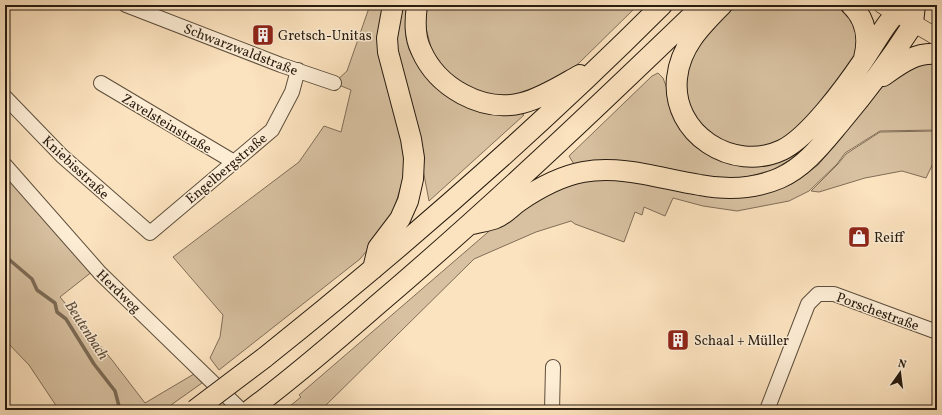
<svg xmlns="http://www.w3.org/2000/svg" width="942" height="415" viewBox="0 0 942 415" font-family="Vollkorn,serif">
<style>
.green{fill:#d8c1a1;stroke:#806e58}
.lines{fill:none;stroke-linecap:round;stroke-linejoin:round}
.stream{stroke:#7c6b56;stroke-width:3.5}
.minor-casing{stroke:#5d4e3c;stroke-width:16}
.major-casing{stroke:#281c10;stroke-width:18}
.highway-casing{stroke:#281c10;stroke-width:22}
.minor{stroke:#fdedd5;stroke-width:14}
.major{stroke:#fce3bf;stroke-width:17}
.highway{stroke:#fce3bf;stroke-width:20}
.highway-bridge-casing{stroke:#281c10;stroke-width:22;stroke-linecap:butt}
.highway-bridge{stroke:#fce3bf;stroke-width:20}
.labels{text-anchor:middle;stroke-width:3;stroke-linejoin:round;paint-order:stroke}
.poi-label{font-size:14px;fill:#281c10;stroke:#fdedd5;text-anchor:start}
.street-label{font-size:14px;fill:#281c10;stroke:#fdedd5}
.water-label{font-size:15px;font-style:italic;fill:#60503e;stroke:#fdedd5}
</style>
<rect width="100%" height="100%" fill="#fce3bf"/>
<filter id="stains"><feTurbulence type="fractalNoise" baseFrequency=".005" numOctaves="4"/><feColorMatrix values="0 0 0 0 .2 0 0 0 0 .09 0 0 0 0 .02 0 0 0 .5 -.17"/></filter>
<radialGradient id="worn" r=".72"><stop offset=".6" stop-color="#630" stop-opacity="0"/><stop offset="1" stop-color="#630" stop-opacity=".3"/></radialGradient>
<path class="green" d="M 370,5 L 385,5 L 403,134 L 405,172 L 390,223 L 360,259 L 219,370 L 210,358 L 220,337 L 223,315 L 173,257 L 299,162 L 324,126 L 341,132 L 351,90 L 334,83 L 347,71 Z
M 400,5 L 411,5 L 421,63 L 524,115 L 429,201 L 421,159 L 398,73 L 394,28 Z
M 428,5 L 638,5 L 579,63 L 558,81 L 536,94 L 490,98 L 450,78 L 432,52 L 426,28 L 425,16 Z
M 731,5 L 837,5 L 846,11 L 854,21 L 858,36 L 855,59 L 806,124 L 775,144 L 741,150 L 705,134 L 684,97 L 690,56 Z
M 879,47 L 887,51 L 808,147 L 797,156 L 772,170 L 736,180 L 577,169 L 569,156 L 652,76 L 658,73 L 663,78 L 678,118 L 763,163 Z
M 937,60 L 937,130 L 880,131 L 845,153 L 837,164 L 809,191 L 789,201 L 737,211 L 703,206 L 673,198 L 665,216 L 644,207 L 642,215 L 635,212 L 624,242 L 575,224 L 571,221 L 536,232 L 474,259 L 321,410 L 285,410 L 301,397 L 299,395 L 516,208 L 582,178 L 785,186 L 802,177 L 818,165 L 893,74 Z
M 937,131 L 937,155 L 926,178 L 902,171 L 865,178 L 819,192 L 811,191 L 838,164 L 846,154 L 880,132 Z
M 5,174 L 93,271 L 60,297 L 112,360 L 145,403 L 194,374 L 202,383 L 164,410 L 59,410 L 29,365 L 5,340 Z"/>
<g class="lines">
<path class="stream" d="M 5,256 L 32,279 L 37,290 L 55,303 L 57,312 L 66,319 L 94,364 L 115,391 L 120,410"/>
<g class="minor-casing">
<path id="minor" d="M 126,5 L 281,65 L 334,83
M 101,83 L 234,162
M 5,97 L 62,156 L 150,233 L 272,130 L 292,92 L 298,70
M 5,165 L 100,273 L 241,410
M 552,410 L 553,367
M 767,410 L 808,304 L 818,294 L 834,294 L 937,332"/>
</g>
<g class="major-casing">
<path id="major" d="M 882,5 L 937,37"/>
</g>
<g class="highway-casing">
<path id="highway" d="M 417,5 C 415,20 414,36 421,50 C 437,87 482,113 522,103 C 542,98 562,85 580,75
M 722,5 C 701,26 680,47 677,78 C 671,134 733,173 782,150 C 809,137 846,86 863,61 C 876,42 887,20 904,5
M 851,5 C 866,19 869,39 864,58
M 883,76 C 900,64 915,52 937,54
M 473,224 C 480,222 489,221 496,218 C 504,215 511,207 518,202 C 537,189 561,176 583,172 C 623,165 661,179 700,185 C 726,190 755,189 780,178 C 805,167 823,143 840,123 C 866,92 888,63 910,29 L 913,23 L 915,5
M 373,269 L 378,248 L 400,219 L 408,201 L 413,179 L 414,158 L 411,139 L 388,52 L 387,38 L 393,5
M 264,358 C 403,247 536,131 662,5
M 250,410 C 294,377 336,341 377,305 C 490,209 596,108 703,5"/>
</g>
<use href="#minor" class="minor"/>
<use href="#major" class="major"/>
<use href="#highway" class="highway"/>
<g class="highway-bridge-casing">
<path id="highway-bridge" d="M 195,410 L 264,358"/>
</g>
<use href="#highway-bridge" class="highway-bridge"/>
</g>
<defs>
<g id="building-square" transform="scale(1.15)"><rect x="-9" y="-9" width="18" height="18" rx="4" fill="#8f2418" stroke="#fdedd5"/><path d="M-4-6H4V6H1V3H-1V6H-4ZM-2.5-4.3h1.7v1.8h-1.7ZM.8-4.3h1.7v1.8H.8ZM-2.5-1h1.7V.8h-1.7ZM.8-1h1.7V.8H.8Z" fill="#fff"/></g>
<g id="shop-square" transform="scale(1.15)"><rect x="-9" y="-9" width="18" height="18" rx="4" fill="#8f2418" stroke="#fdedd5"/><path d="M-5-2.5h2.3a2.7 3.5 0 0 1 5.4 0H5L5.5 6h-11ZM-1.5-2.5h3a1.5 2.3 0 0 0-3 0Z" fill="#fff"/></g>
</defs>
<g fill-rule="evenodd">
<use href="#building-square" x="263" y="35"/>
<use href="#shop-square" x="859" y="237"/>
<use href="#building-square" x="678" y="340"/>
</g>
<g class="labels">
<g class="poi-label">
<text x="278" y="40">Gretsch-Unitas</text>
<text x="874" y="242">Reiff</text>
<text x="694" y="345">Schaal + Müller</text>
</g>
<g class="street-label">
<text transform="translate(241 49) rotate(21)" y="5">Schwarzwaldstraße</text>
<text transform="translate(167 123) rotate(31)" y="5">Zavelsteinstraße</text>
<text transform="translate(76 167) rotate(43)" y="5">Kniebisstraße</text>
<text transform="translate(226 168) rotate(-40)" y="5">Engelbergstraße</text>
<text transform="translate(119 291) rotate(44)" y="5">Herdweg</text>
<text transform="translate(878 311) rotate(20)" y="5">Porschestraße</text>
</g>
<g class="water-label">
<text transform="translate(87 330) rotate(57)" y="5">Beutenbach</text>
</g>
</g>
<rect width="942" height="415" fill="none" stroke="#fce3bf" stroke-width="20"/>
<rect x="6" y="6" width="930" height="403" fill="none" stroke="#281c10" stroke-width="2"/>
<rect x="10" y="10" width="922" height="395" fill="none" stroke="#281c10"/>
<g transform="translate(900 373) rotate(14)" stroke="#fdedd5" stroke-width="3" paint-order="stroke">
<path d="M0-3L7 15L0 10L-7 15Z" fill="#281c10"/>
<text y="-6" font-size="11" font-weight="bold" text-anchor="middle" fill="#281c10">N</text>
</g>
<rect width="100%" height="100%" filter="url(#stains)"/>
<rect width="100%" height="100%" fill="url(#worn)"/>
</svg>
